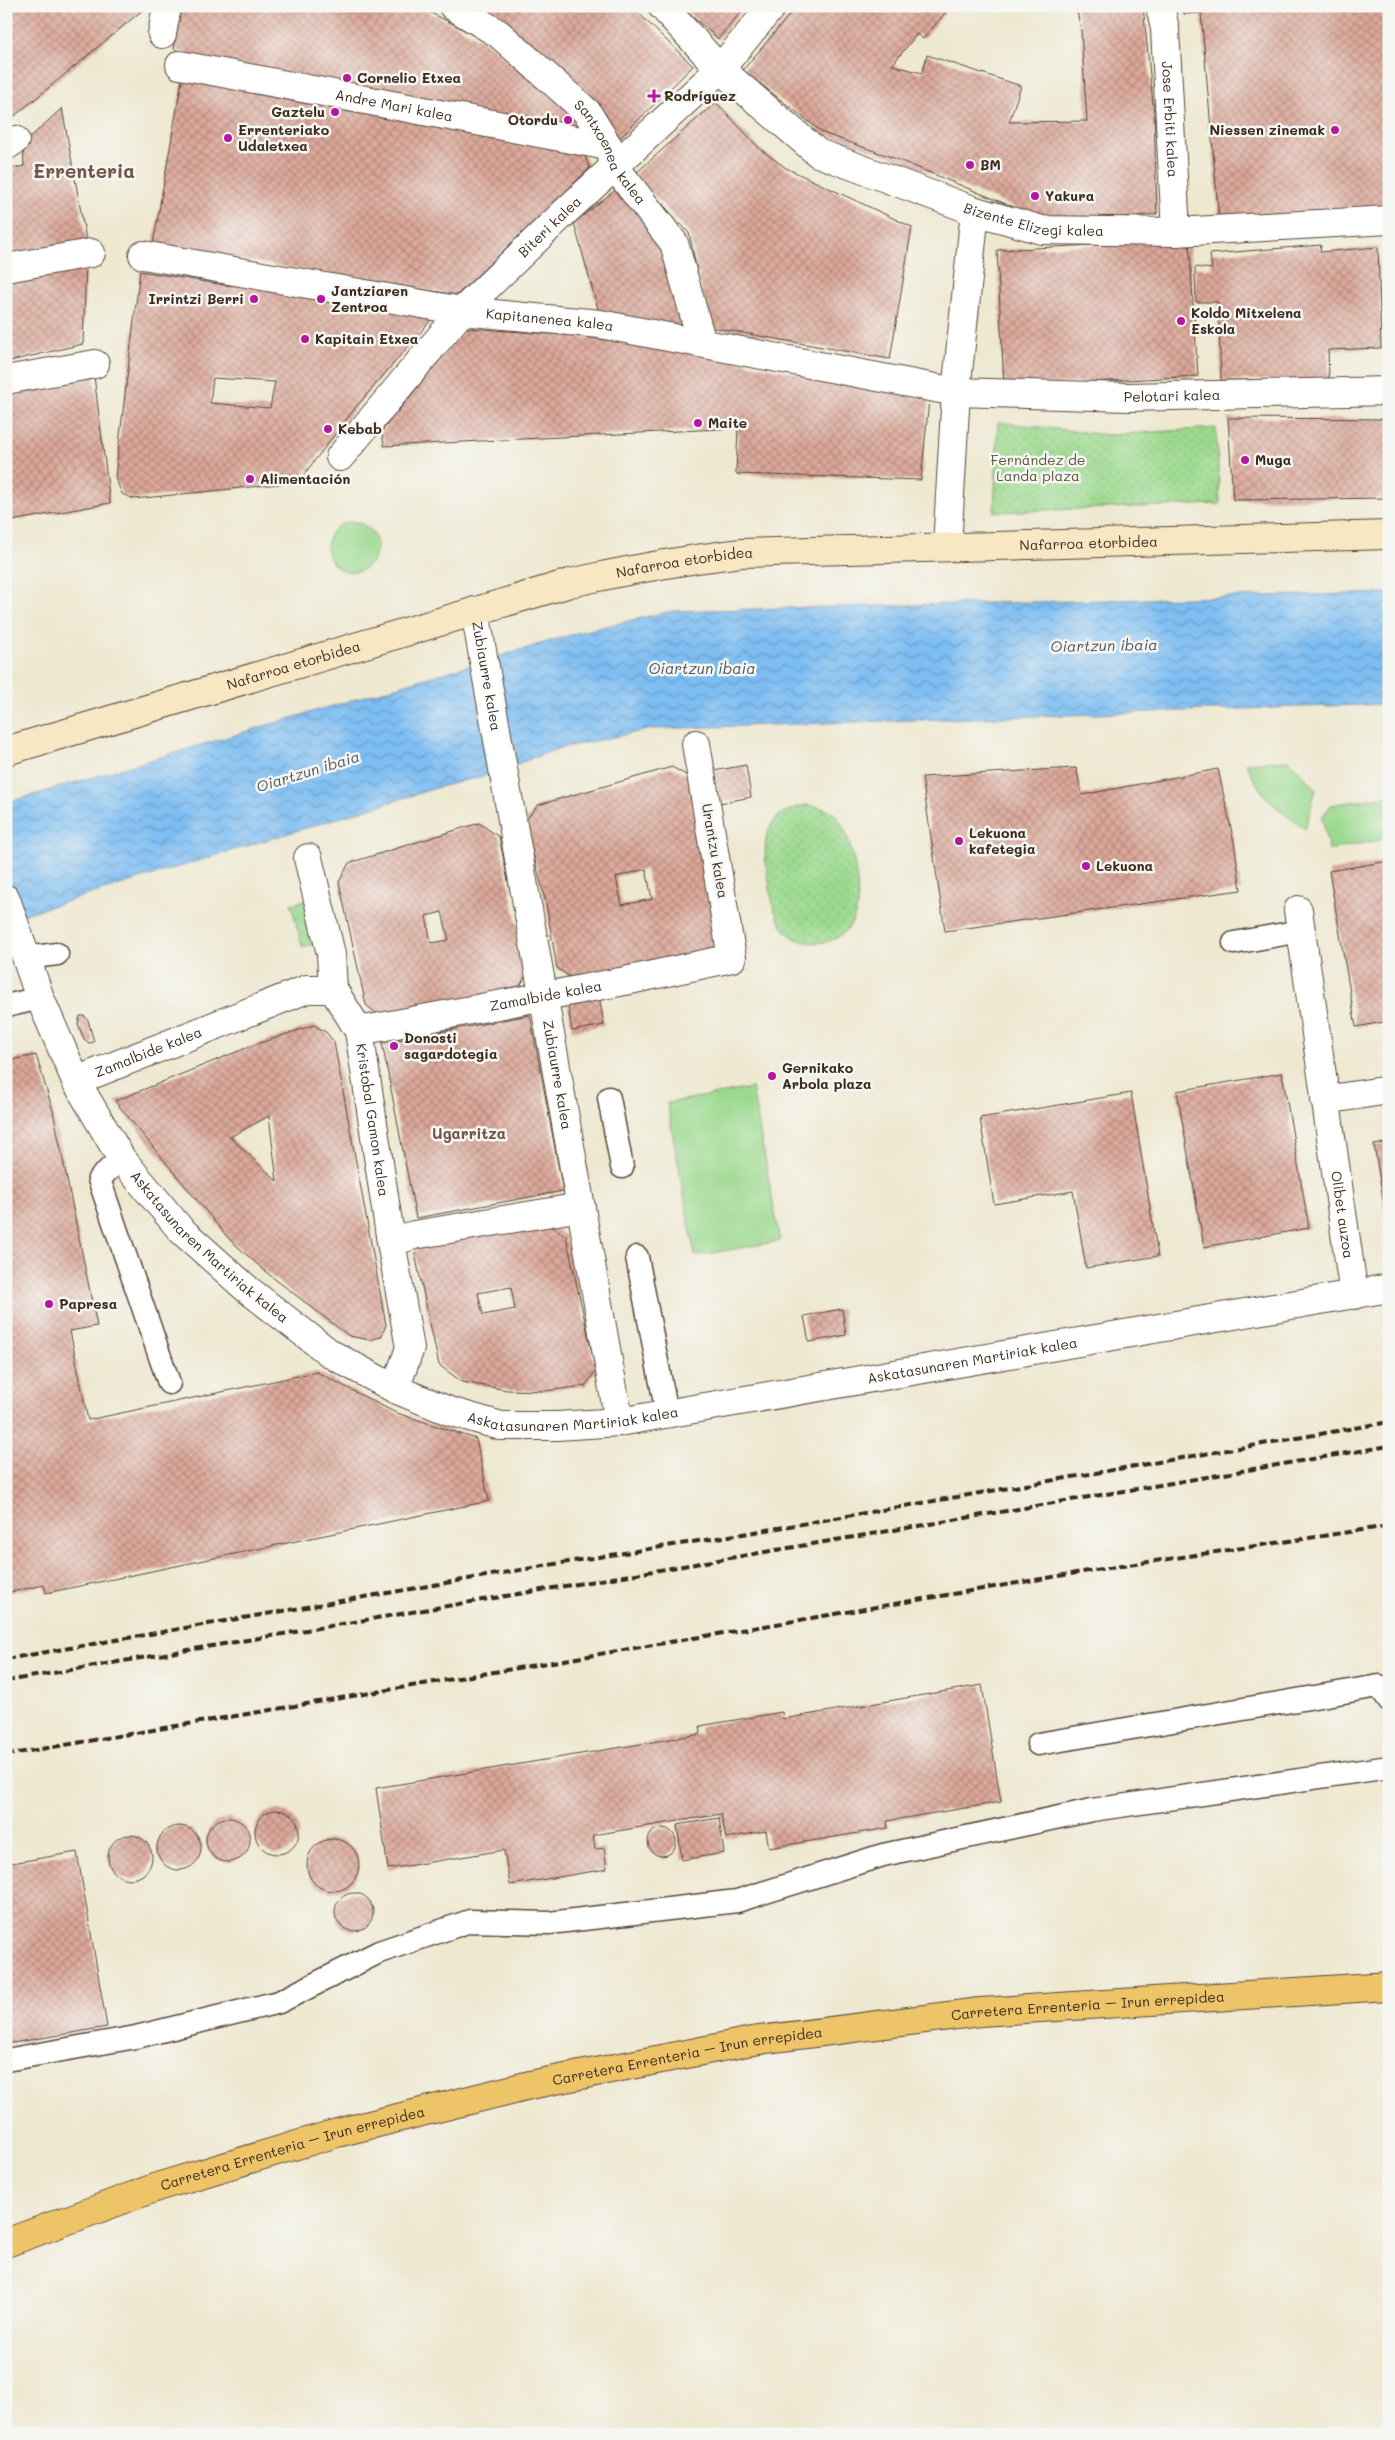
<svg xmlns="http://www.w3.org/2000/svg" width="1395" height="2440" viewBox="0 0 1395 2440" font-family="Mali,sans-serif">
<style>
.grass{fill:url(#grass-dots);stroke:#6b8256}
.garden{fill:#9bd98e;stroke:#6b8256}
.water{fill:url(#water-waves);stroke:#5c7488}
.building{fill:url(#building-cross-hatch);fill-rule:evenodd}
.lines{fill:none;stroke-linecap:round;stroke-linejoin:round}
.service-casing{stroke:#564639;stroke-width:25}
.pedestrian-casing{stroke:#564639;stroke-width:30}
.minor-casing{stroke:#564639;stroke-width:30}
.secondary-casing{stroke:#564639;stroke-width:30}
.primary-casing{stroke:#564639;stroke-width:30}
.service{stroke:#fff;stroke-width:22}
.pedestrian{stroke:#fff;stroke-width:28}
.minor{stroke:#fff;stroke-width:28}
.secondary{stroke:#f8e7c3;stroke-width:28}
.primary{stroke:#eec469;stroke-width:28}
.rail{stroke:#3b2a1e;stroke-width:4;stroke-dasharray:8 4;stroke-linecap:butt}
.poi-dot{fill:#b5179e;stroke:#f6f6f2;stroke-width:2}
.labels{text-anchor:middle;stroke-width:5;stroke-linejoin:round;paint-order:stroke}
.poi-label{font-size:14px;font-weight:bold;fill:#3b2a1e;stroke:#f6f6f2;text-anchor:start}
.street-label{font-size:14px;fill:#3b2a1e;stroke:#f6f6f2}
.park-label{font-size:14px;fill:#53563a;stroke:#f6f6f2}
.water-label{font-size:15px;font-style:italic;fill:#4f565e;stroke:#f6f6f2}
.neighbourhood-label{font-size:15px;font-weight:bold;fill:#735649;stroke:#f6f6f2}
.district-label{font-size:19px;font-weight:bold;fill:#735649;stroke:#f6f6f2}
</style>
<defs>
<pattern id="grass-dots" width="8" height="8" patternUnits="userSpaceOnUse" patternTransform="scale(1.25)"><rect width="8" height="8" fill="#9bd98e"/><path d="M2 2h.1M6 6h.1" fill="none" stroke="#86ba7a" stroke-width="1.8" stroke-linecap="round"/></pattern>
<pattern id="water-waves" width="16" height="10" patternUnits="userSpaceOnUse" patternTransform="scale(1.25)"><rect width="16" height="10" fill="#7dbdf2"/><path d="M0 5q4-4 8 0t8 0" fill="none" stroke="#689ac3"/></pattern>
<pattern id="building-cross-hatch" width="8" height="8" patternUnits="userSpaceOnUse" patternTransform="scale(1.25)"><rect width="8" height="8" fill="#dca89a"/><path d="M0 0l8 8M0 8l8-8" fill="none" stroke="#b4897d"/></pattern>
</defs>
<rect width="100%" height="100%" fill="#f6f6f2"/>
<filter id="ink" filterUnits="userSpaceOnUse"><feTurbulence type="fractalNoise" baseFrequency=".02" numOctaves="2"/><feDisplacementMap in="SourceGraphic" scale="10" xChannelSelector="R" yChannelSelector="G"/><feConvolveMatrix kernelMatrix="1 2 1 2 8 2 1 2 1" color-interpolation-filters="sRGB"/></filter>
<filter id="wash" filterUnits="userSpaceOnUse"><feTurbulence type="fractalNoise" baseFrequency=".0096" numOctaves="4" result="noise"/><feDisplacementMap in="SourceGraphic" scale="20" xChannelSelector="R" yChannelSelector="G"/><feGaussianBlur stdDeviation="1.12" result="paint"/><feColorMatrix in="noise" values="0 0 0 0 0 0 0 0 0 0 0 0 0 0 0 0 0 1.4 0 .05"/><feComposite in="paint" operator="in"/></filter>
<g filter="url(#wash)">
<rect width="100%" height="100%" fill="#eee8d0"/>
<path class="grass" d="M 998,422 L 1107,435 L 1216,428 L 1220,504 L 994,512 Z
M 807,805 C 817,807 827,808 835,815 C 852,831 863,895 855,916 C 850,929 839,940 825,942 C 783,949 774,916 769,883 C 762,844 760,813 807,805 Z
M 306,900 L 317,943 L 302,947 L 291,904 Z"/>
<path class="garden" d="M327 547a25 25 0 1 1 50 0a25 25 0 1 1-50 0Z
M 1289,760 L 1316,789 L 1305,829 C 1274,806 1262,799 1246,763 Z
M 1389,796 L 1389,838 L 1329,850 L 1322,817 L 1331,805 Z
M 752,1088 L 780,1241 L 695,1256 L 667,1103 Z"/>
<path class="water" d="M 1389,593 L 1389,704 L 652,729 L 560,748 L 487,775 L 439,787 L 6,920 L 6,803 L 581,632 L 672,611 Z"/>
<g id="blocks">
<path class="building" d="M 6,6 L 141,6 L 144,9 L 6,123 Z
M 179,6 L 417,6 L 457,26 L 493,47 L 579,118 L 582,127 L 573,131 L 201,59 L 174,49 Z
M 478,6 L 631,6 L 693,66 L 616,142 Z
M 680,6 L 746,6 L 718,39 Z
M 797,6 L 951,6 L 923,39 L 917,34 L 892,65 L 922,73 L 927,55 L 1021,86 L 1009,122 L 1087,121 L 1081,31 L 1076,6 L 1143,6 L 1154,114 L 1157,214 L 1094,220 L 1038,217 L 894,158 L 823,133 L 743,70 Z
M 1183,6 L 1389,6 L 1389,211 L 1219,220 L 1201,13 L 1184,14 Z
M 183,74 L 584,154 L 590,168 L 457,295 L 225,257 L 152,250 Z
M 716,102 L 760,149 L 786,168 L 912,227 L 890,359 L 709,327 L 689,233 L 635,174 Z
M 62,108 L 87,245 L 6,260 L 6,170 L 24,166 L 23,144 Z
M 619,187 L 665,253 L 686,328 L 600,316 L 574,223 Z
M 1189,240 L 1198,376 L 1004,387 L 997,250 Z
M 1321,245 L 1320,252 L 1378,247 L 1381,348 L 1328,350 L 1329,380 L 1221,380 L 1218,302 L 1196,302 L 1195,267 L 1212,269 L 1210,254 Z
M 86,263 L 83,344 L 6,362 L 6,276 Z
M 140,271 L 224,285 L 290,289 L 427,313 L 430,321 L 356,407 L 298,482 L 134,499 L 122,494 L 115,477 ZM 213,378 L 275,382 L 270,408 L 210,403 Z
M 466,328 L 577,336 L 685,351 L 929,400 L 921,480 L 736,474 L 738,428 L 384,446 L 382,431 Z
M 94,376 L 110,503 L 6,522 L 6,388 Z
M 1228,418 L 1389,419 L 1389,498 L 1233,500 Z
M 746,765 L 751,797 L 720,803 L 714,771 Z
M 672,767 L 691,778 L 722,943 L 711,959 L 576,981 L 557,968 L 546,903 L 525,821 L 538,805 ZM 646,869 L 652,899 L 622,905 L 616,877 Z
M 1076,768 L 1082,795 L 1218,769 L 1234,842 L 1241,890 L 945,931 L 922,777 Z
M 479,823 L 499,837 L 527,973 L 518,990 L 380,1016 L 366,1005 L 339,882 L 349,863 ZM 442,912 L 449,940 L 431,943 L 426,916 Z
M 1389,861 L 1389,1021 L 1356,1027 L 1329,871 Z
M 599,995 L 604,1025 L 572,1031 L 567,1000 Z
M 530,1015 L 563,1191 L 416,1218 L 382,1043 Z
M 80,1016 L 84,1016 L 88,1020 L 94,1042 L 89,1043 L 84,1039 L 78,1024 Z
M 314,1025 L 326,1032 L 334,1042 L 386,1325 L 381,1337 L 370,1340 L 349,1336 L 267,1273 L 229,1239 L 115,1101 L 251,1046 ZM 269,1116 L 277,1181 L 230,1137 Z
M 36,1055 L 53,1111 L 97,1326 L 70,1331 L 88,1420 L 317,1372 L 394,1412 L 476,1439 L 489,1501 L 46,1593 L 44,1585 L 6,1593 L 6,1061 Z
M 1282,1073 L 1309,1228 L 1204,1247 L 1177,1091 Z
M 1131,1093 L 1158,1256 L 1086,1268 L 1073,1191 L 994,1204 L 980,1118 Z
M 1389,1142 L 1389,1227 L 1388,1227 L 1374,1145 Z
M 547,1223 L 566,1236 L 596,1371 L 585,1386 L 545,1391 L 507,1390 L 462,1382 L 439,1365 L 415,1254 L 424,1242 ZM 511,1287 L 515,1309 L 483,1315 L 478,1293 Z
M 842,1309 L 846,1335 L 809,1342 L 804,1316 Z
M 982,1685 L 1001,1802 L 887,1821 L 888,1828 L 769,1848 L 766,1831 L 726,1838 L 721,1814 L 593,1835 L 595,1849 L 604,1848 L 607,1869 L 510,1885 L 504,1850 L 388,1869 L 376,1788 L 701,1734 L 700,1726 L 782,1712 L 783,1719 Z
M255 1832a22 22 0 1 1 44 0a22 22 0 1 1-44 0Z
M 719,1818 L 724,1853 L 682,1860 L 677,1825 Z
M206 1840a22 22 0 1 1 44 0a22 22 0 1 1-44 0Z
M157 1848a22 22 0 1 1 44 0a22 22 0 1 1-44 0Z
M648 1842a14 14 0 1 1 28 0a14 14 0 1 1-28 0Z
M108 1857a22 22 0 1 1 44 0a22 22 0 1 1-44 0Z
M307 1865a26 26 0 1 1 52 0a26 26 0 1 1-52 0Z
M 77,1852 L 107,2027 L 6,2044 L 6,1864 Z
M335 1912a19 19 0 1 1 38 0a19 19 0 1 1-38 0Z"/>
</g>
</g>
<g filter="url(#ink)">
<use href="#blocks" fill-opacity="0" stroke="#564639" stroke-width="1"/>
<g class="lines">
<g class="service-casing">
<path id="service" d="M 1234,943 L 1301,931
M 26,958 L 57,954
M 6,1006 L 40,998
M 609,1098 L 622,1167
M 121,1158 L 99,1179 L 169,1383
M 637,1257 L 667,1414
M 1038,1744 L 1379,1686 L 1389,1700
M 6,2060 L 136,2037 L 279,2002 L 379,1952 L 470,1921 L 549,1923 L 737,1901 L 883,1855 L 1092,1810 L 1389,1767"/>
</g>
<g class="pedestrian-casing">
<g id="pedestrian">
<path id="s1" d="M 453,6 L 499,34 L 587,112 L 608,146 L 615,167 L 674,243 L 702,343"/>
<path id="s2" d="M 662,6 L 720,69 L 818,153 L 975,211 L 1042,230 L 1176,232 L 1389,220"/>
<path id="s3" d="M 1160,6 L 1165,29 L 1176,232"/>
<path d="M 162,34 L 167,6"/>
<path id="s4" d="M 180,65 L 608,146"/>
<path d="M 6,146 L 15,140"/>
<path id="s5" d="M 143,255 L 462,311 L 600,324 L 956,392 L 1129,397 L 1389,391"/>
<path d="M 6,268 L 91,253"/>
<path d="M 6,380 L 95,364"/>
<path id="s6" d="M 340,457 L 462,311 L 567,210 L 720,69 L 772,6"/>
<path d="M 947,547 L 956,392 L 975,211"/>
<path id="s7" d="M 475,611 L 619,1422"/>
<path d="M 308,858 L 331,954 L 333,989"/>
<path id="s8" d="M 359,1031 L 625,981 L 732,958 L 696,744"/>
<path d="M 391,1242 L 414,1235 L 581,1207"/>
</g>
</g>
<g class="minor-casing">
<g id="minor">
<path id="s9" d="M 6,899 L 40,998 L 76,1081 L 121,1158 L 181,1230 L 247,1289 L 331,1354 L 395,1389 L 449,1411 L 501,1426 L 557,1426 L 619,1422 L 1389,1288"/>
<path id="s10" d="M 1298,910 L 1354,1295"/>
<path id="s11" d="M 76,1081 L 307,989 L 333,989 L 359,1031 L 391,1242 L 410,1348 L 395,1389"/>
<path d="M 1325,1100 L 1389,1090"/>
</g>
</g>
<g class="secondary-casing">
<g id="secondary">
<path id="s12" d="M 6,751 L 570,583 C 627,570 683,560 741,553 L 1389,535"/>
</g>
</g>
<g class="primary-casing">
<g id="primary">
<path id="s13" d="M 6,2243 L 157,2187 L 337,2133 L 530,2085 L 752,2041 L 980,2012 L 1389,1986"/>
</g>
</g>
<use href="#service" class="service"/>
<use href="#pedestrian" class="pedestrian"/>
<use href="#minor" class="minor"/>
<use href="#secondary" class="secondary"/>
<use href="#primary" class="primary"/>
<path class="rail" d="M 6,1659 L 555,1564 L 761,1531 L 1389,1422
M 6,1681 L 1389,1446
M 6,1755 L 1082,1572 L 1389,1526"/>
</g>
</g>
<g class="poi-dot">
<circle cx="347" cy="78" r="5"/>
<path d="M651.5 88.5h5v5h5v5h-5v5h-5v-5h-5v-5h5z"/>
<circle cx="335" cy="112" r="5"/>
<circle cx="568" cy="120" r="5"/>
<circle cx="1335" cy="130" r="5"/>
<circle cx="228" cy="138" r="5"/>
<circle cx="970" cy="165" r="5"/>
<circle cx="1035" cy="196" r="5"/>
<circle cx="254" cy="299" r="5"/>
<circle cx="321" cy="299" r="5"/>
<circle cx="1181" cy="321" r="5"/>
<circle cx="305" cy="339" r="5"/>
<circle cx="698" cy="423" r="5"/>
<circle cx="328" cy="429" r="5"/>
<circle cx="1245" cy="460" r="5"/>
<circle cx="250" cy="479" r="5"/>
<circle cx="959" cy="841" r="5"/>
<circle cx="1086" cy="866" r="5"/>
<circle cx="394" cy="1046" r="5"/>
<circle cx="772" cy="1076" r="5"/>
<circle cx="49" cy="1304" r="5"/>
</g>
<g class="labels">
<g class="poi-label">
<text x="357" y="83">Cornelio Etxea</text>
<text x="664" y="101">Rodríguez</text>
<text x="325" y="117" text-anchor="end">Gaztelu</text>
<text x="558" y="125" text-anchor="end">Otordu</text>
<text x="238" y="135">Errenteriako<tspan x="238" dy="16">Udaletxea</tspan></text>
<text x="1325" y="135" text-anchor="end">Niessen zinemak</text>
<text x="980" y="170">BM</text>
<text x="1045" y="201">Yakura</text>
<text x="331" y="296">Jantziaren<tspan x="331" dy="16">Zentroa</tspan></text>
<text x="244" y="304" text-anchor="end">Irrintzi Berri</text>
<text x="1191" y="318">Koldo Mitxelena<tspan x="1191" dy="16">Eskola</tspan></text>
<text x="315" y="344">Kapitain Etxea</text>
<text x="708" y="428">Maite</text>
<text x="338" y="434">Kebab</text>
<text x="1255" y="465">Muga</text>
<text x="260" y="484">Alimentación</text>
<text x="969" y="838">Lekuona<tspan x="969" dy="16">kafetegia</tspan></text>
<text x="1096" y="871">Lekuona</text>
<text x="404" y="1043">Donosti<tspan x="404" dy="16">sagardotegia</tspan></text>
<text x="782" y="1073">Gernikako<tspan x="782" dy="16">Arbola plaza</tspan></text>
<text x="59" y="1309">Papresa</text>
</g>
<g class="street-label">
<text dy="5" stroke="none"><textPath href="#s4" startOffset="218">Andre Mari kalea</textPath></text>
<text dy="5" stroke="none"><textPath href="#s3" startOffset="114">Jose Erbiti kalea</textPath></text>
<text dy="5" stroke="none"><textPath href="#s1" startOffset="218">Santxoenea kalea</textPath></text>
<text dy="5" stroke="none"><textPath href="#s2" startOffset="442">Bizente Elizegi kalea</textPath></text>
<text dy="5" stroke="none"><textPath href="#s6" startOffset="312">Biteri kalea</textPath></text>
<text dy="5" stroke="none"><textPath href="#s5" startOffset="412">Kapitanenea kalea</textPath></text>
<text dy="5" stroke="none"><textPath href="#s5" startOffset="1041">Pelotari kalea</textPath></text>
<text dy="5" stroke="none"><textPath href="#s12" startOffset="1110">Nafarroa etorbidea</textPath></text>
<text dy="5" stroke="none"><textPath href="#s12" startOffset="705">Nafarroa etorbidea</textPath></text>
<text dy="5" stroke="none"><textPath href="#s12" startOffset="300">Nafarroa etorbidea</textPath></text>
<text dy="5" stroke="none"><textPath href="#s7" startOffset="66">Zubiaurre kalea</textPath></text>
<text transform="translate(715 851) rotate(80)" y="5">Urantzu kalea</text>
<text dy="5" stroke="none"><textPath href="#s8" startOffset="190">Zamalbide kalea</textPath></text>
<text dy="5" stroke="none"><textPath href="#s11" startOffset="78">Zamalbide kalea</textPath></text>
<text dy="5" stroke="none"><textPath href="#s7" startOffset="471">Zubiaurre kalea</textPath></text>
<text dy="5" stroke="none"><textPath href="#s11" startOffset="414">Kristobal Gamon kalea</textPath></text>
<text dy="5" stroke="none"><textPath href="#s10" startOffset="308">Olibet auzoa</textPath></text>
<text dy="5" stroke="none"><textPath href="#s9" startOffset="410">Askatasunaren Martiriak kalea</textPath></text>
<text dy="5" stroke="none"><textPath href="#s9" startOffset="1235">Askatasunaren Martiriak kalea</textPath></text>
<text dy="5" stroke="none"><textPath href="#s9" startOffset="830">Askatasunaren Martiriak kalea</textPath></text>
<text dy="5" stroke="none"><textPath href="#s13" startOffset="1112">Carretera Errenteria – Irun errepidea</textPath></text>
<text dy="5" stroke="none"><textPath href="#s13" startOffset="708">Carretera Errenteria – Irun errepidea</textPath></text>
<text dy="5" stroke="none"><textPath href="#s13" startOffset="302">Carretera Errenteria – Irun errepidea</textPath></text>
</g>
<g class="park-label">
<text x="1038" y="465">Fernández de<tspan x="1038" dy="16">Landa plaza</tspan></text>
</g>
<g class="water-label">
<text transform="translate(1104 646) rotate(-1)" y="5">Oiartzun ibaia</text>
<text x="702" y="674">Oiartzun ibaia</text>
<text transform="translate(308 772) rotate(-17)" y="5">Oiartzun ibaia</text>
</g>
<g class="neighbourhood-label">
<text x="469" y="1139">Ugarritza</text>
</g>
<g class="district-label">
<text x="84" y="178">Errenteria</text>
</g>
</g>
<rect width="1395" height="2440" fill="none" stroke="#f6f6f2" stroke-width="25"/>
</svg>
